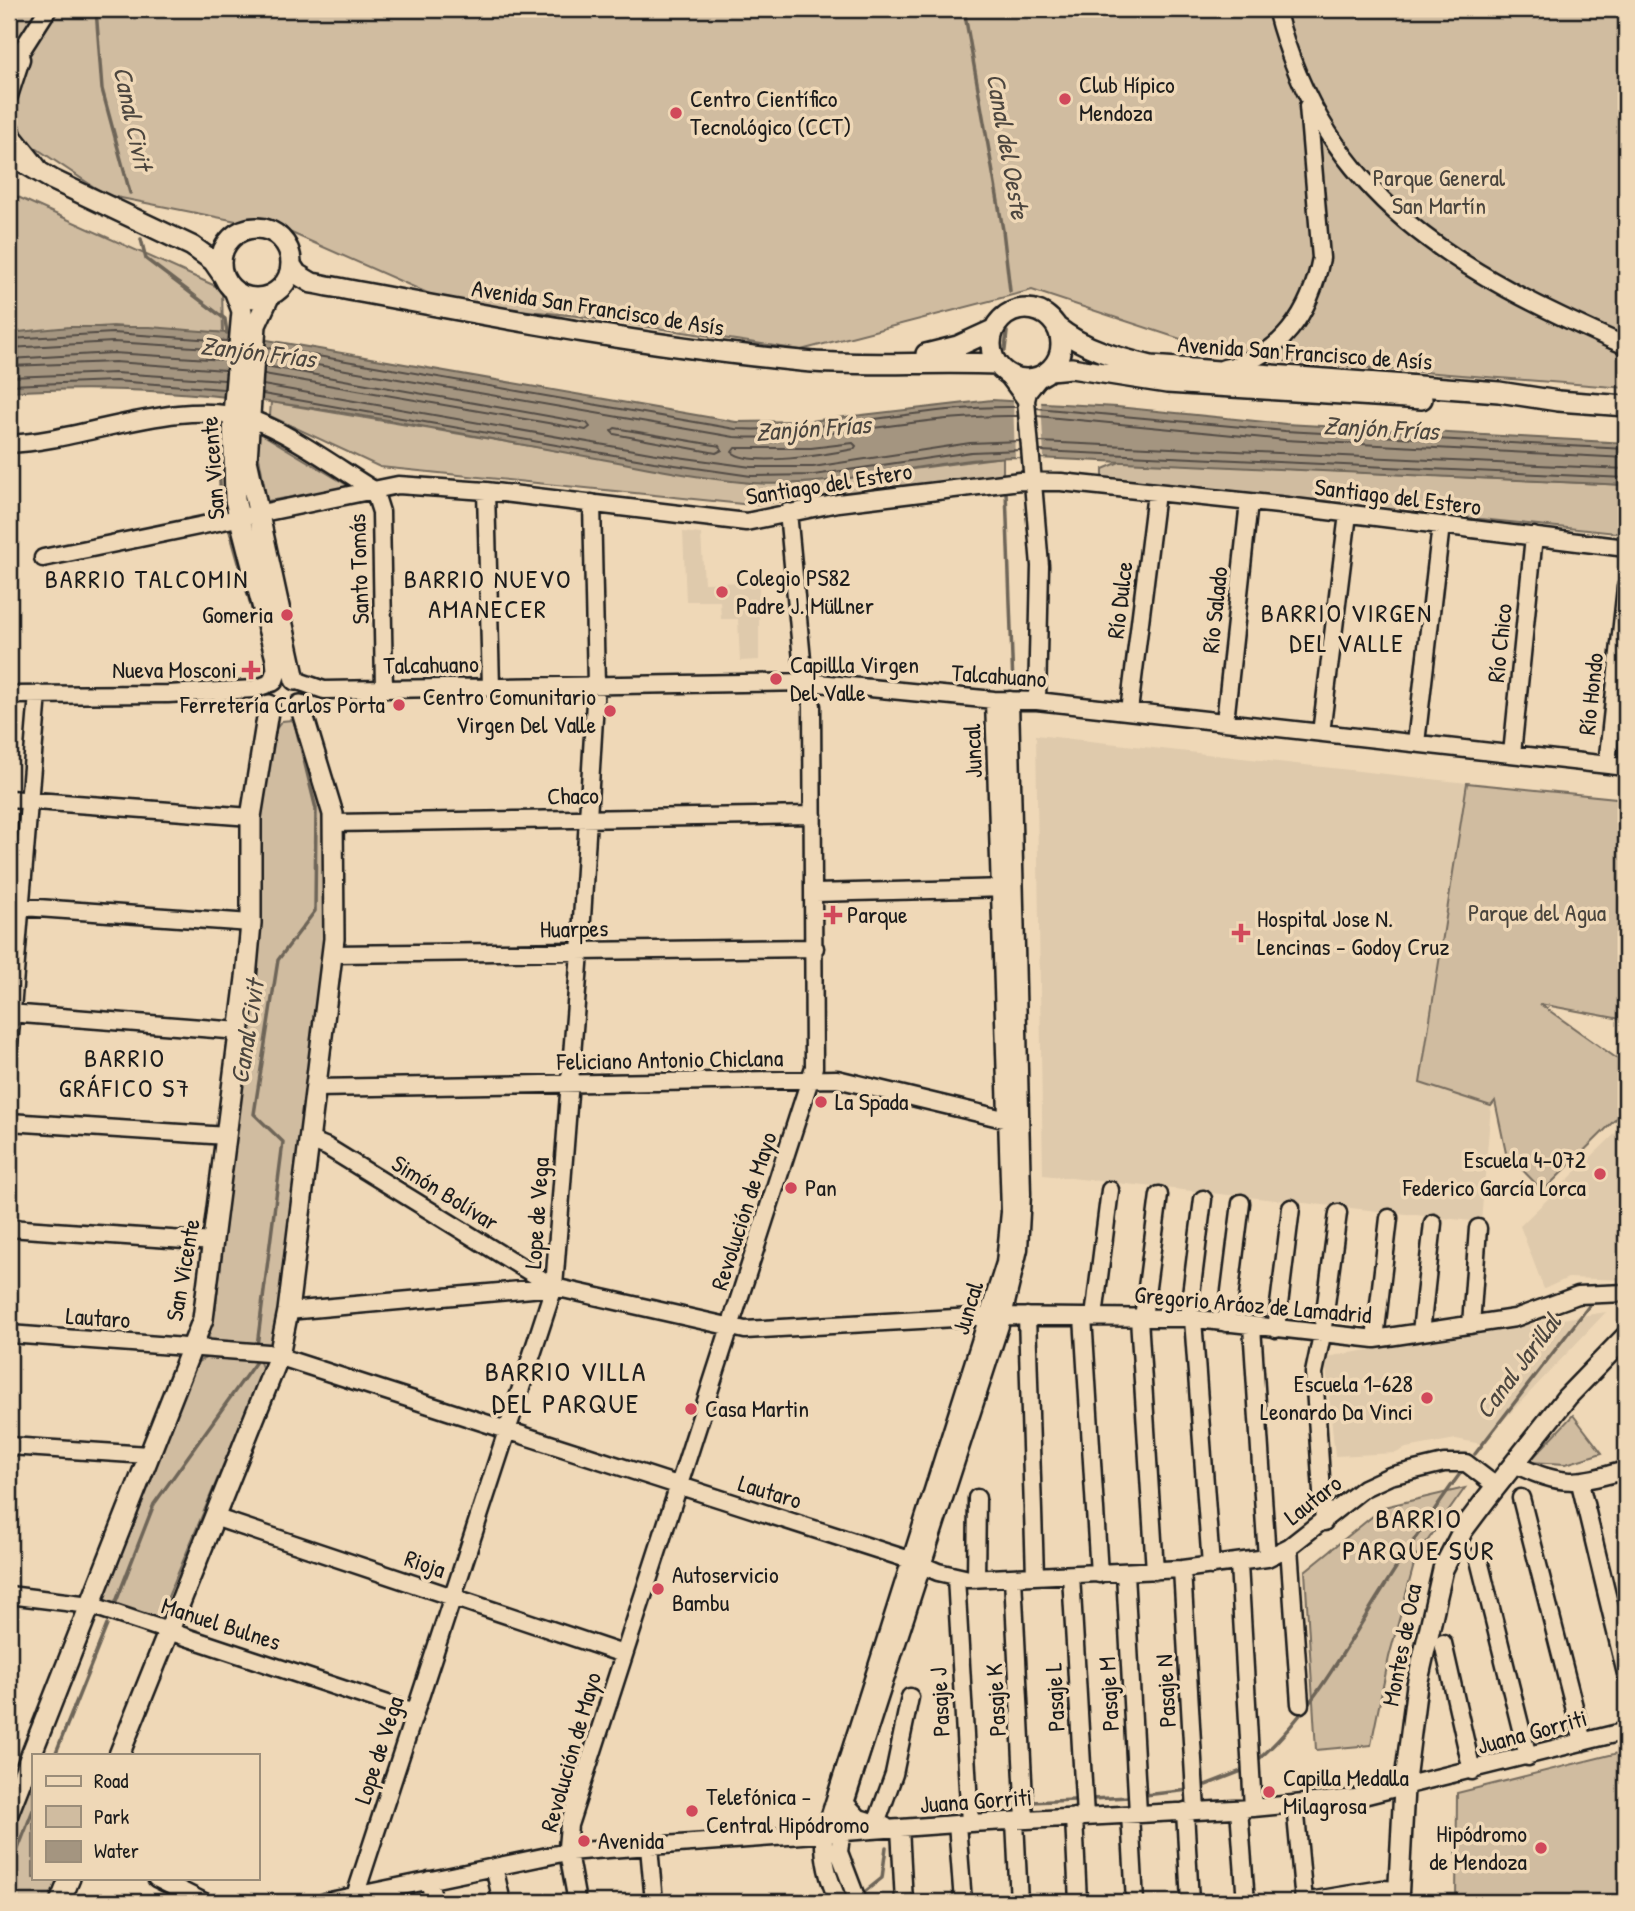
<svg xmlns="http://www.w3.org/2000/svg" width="1635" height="1911" viewBox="0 0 1635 1911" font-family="'Patrick Hand',sans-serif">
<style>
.built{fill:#dfcaac}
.green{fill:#d0bca0;stroke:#766c5e;stroke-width:2}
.water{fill:#a49580;stroke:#6e6558;stroke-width:2}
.pier{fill:#efd8b7}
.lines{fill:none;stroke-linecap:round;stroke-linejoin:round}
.shore{stroke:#524c44;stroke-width:2}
.stream{stroke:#6e6558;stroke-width:3.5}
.minor-casing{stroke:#1c1c1c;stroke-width:21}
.major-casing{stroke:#1c1c1c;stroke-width:24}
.minor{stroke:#efd8b7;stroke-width:16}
.major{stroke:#efd8b7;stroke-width:19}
.poi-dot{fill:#d1495b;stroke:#efd8b7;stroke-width:2.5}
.labels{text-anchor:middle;stroke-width:7;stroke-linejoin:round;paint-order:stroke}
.poi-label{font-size:24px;fill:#1c1c1c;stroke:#efd8b7;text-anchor:start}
.park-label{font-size:24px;fill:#49443d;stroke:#efd8b7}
.street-label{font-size:24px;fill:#1c1c1c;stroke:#efd8b7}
.water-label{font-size:26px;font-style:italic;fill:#4c463f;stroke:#efd8b7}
.neighbourhood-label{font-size:26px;letter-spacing:2px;fill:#1c1c1c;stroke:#efd8b7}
.quarter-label{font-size:28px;letter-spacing:2px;fill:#1c1c1c;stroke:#efd8b7}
</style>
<rect width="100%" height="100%" fill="#efd8b7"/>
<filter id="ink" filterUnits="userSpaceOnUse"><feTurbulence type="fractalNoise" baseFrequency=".0143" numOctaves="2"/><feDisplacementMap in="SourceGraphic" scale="14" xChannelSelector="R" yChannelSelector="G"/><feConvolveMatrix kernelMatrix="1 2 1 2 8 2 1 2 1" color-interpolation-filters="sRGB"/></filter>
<g filter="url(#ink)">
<path class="built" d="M 683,532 L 701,534 L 704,583 L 759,582 L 759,660 L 740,661 L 738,619 L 721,619 L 720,601 L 686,601 Z
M 1036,735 L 1467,783 L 1420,1083 L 1491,1106 L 1481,1222 L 1043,1175 Z
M 1626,1123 L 1626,1280 L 1568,1278 L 1544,1289 L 1520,1226 Z
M 1606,1312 L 1481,1444 L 1456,1439 L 1406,1448 L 1396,1453 L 1335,1456 L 1325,1357 Z"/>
<path class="green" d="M 9,9 L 1626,9 L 1626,388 L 1235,357 L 1032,290 L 801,350 L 577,316 L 450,303 L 287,231 L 106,195 L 9,130 Z
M 9,193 L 222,289 L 223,333 L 113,326 L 9,333 Z
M 271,402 L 750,483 L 815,482 L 1003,457 L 1003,475 L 752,505 L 380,467 L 270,416 Z
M 260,433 L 352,488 L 267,501 L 255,435 Z
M 1122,461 L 1626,485 L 1626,534 L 1103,480 L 1103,469 Z
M 292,720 L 295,722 L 324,810 L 324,954 L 274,1339 L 271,1345 L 266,1346 L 211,1341 L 207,1333 L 215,1312 L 259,945 L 259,824 L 276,729 L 282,721 Z
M 1467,783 L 1626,799 L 1626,1020 L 1540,1004 L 1626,1065 L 1626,1109 L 1543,1191 L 1506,1153 L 1495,1101 L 1491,1106 L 1420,1083 Z
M 208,1357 L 259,1360 L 263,1370 L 160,1616 L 154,1618 L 108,1603 L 103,1597 L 195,1363 Z
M 1573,1415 L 1602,1453 L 1566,1464 L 1529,1462 Z
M 1465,1488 L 1416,1557 L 1389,1657 L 1371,1745 L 1316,1750 L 1305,1571 L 1384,1507 Z
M 1626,1751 L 1626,1902 L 1456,1902 L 1457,1793 Z
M 29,1788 L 33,1791 L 33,1878 L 59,1878 L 49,1902 L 9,1902 L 9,1841 Z"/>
<path class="water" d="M 70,327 L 150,327 L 227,333 L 736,422 L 810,421 L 992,400 L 1117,407 L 1286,424 L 1626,443 L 1626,485 L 1015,457 C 927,459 840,489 752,483 C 699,479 648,467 596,458 C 401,424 207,377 9,392 L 9,333 Z"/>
<path class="pier" d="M 1013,400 L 1041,401 L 1044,458 L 1015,457 Z"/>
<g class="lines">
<path class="shore" d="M 9,339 L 113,333 L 228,341
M 266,347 L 735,429 C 830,433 922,405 1017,407
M 9,348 L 113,342 L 227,349
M 265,356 L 734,437 C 830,442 922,414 1018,416
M 9,359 L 113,353 L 226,360
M 9,366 L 115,362 L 225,370
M 264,374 L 548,423 L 586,430 L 590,427 L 587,423 L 265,366
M 9,377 L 115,373 L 225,380
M 9,385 L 115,381 L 224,389
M 263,385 L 656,454 L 751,467 L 813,467 L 970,443 L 1020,441
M 263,394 L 654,462 L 751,476 L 814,475 L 971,452 L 1021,450
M 1036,408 L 1285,431 L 1626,449
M 1037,416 L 1285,440 L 1626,458
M 615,428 L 720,446 L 722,450 L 716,453 L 614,434 L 611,431 Z
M 1039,442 L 1626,469
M 853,443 L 856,446 L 854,449 C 829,454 750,468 732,452 L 735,448 L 811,448 Z
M 1040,451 L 1626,478"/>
<path class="stream" d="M 96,9 L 102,89 L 130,193
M 964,9 L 1003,230 L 1010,291
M 141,239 L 146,259 L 225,319 L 227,333
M 1005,350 L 1007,332
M 218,434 L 221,507
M 1006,491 L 1013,686
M 230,531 L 263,647
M 1022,1268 L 1026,1252
M 1619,1268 L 1626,1258
M 257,1346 L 283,1142 L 254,1114 L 278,960 L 315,911 L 316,809 L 295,723
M 1475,1454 L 1592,1302
M 114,1607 L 154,1504 L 255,1363
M 55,1755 L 107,1625
M 1258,1760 C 1309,1714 1340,1658 1375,1601 C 1403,1556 1431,1513 1462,1471
M 1203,1786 L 1244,1770
M 1145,1795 L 1189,1790
M 1091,1799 L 1129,1797
M 855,1802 L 877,1730
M 1032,1802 L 1074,1800
M 979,1804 L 1016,1803
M 923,1807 L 963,1805
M 9,1872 L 33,1810
M 862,1894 L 882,1878 L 886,1847"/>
<g class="minor-casing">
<path id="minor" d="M 1276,9 C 1325,200 1458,272 1626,346
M 9,70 L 48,9
M 9,96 L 21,59
M 9,125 L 14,137 L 38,167
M 1224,368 C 1281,359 1311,311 1321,258 L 1308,106
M 1006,373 L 1026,400
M 9,444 C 85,441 179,395 253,420 C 287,431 341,470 374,490
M 374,490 L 381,512 L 384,689
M 486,491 L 491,687
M 43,558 L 398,485 L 486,491 L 746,522 L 838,503 L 1020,481 L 1061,482 L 1279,505 L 1626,548
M 298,681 L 324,690 L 808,682 L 994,700 L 1037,701 L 1626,767
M 9,695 L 168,694 L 254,689 L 271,683
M 1037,701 L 1040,566 L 1026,400 L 1028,392 L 1040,377
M 1129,711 L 1156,493
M 1225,722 L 1249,502
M 1321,733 L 1348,514
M 1416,743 L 1441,525
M 1512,754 L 1534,536
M 1607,765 L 1626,587
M 9,799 L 251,817
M 334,823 L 813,815
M 815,893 L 1008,888
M 9,906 L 251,923
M 334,954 L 815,948
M 9,1013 L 240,1031
M 9,1046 L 38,694
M 316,1088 L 837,1079 L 1016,1122
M 9,1122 L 227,1136
M 310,1140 L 327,1147 L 554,1287
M 9,1228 L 214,1242
M 288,1311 L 554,1287 L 745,1330 L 990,1316 L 1188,1318 L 1375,1339 L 1515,1318 L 1578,1295 L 1626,1293
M 1027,1316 L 1035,1576
M 1083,1317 L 1099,1574
M 1094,1317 L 1110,1190
M 1139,1318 L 1155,1571
M 1143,1318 L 1159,1195
M 1188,1318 L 1203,1199
M 1193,1319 L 1211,1566
M 1226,1323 L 1241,1203
M 1471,1325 L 1478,1228
M 1252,1326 L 1267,1558
M 1276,1329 L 1291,1208
M 1421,1332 L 1433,1223
M 9,1334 L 268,1353 L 910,1560 L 938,1572 L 969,1579 L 1182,1569 L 1267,1558 L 1289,1547 L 1364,1488 L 1390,1476 L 1444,1463 L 1466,1463 L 1496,1486
M 1375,1339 L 1389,1218
M 9,1446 L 148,1455
M 1514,1464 C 1564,1487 1575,1484 1626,1470
M 1580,1483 L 1626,1674
M 1521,1498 L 1583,1742
M 214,1517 L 623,1654
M 1324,1522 L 1314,1373 L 1322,1335 L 1338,1213
M 1289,1547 L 1300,1704
M 1478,1556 L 1528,1757
M 1239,1564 L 1253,1808
M 1182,1569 L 1196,1811
M 1125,1573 L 1138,1813
M 1071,1575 L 1085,1816
M 956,1577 L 970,1823
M 1013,1578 L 1025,1820
M 976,1579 L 977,1498
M 9,1595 L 90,1605 L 415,1713
M 1443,1643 L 1472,1771
M 845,1803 L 859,1818 L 885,1826
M 1295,1804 L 1304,1902
M 1239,1809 L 1246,1902
M 1185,1811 L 1190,1902
M 1130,1814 L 1135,1902
M 1074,1817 L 1078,1902
M 1015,1821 L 1019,1902
M 876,1824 L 894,1774 L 910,1697
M 957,1824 L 963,1902
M 900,1828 L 904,1902
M 649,1847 L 654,1902
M 494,1867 L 502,1902
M 156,1878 L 204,1902
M 429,1880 L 434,1902
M 325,1902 L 567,1852 L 970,1823 L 1253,1808 L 1355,1798 L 1626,1731
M 353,1902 L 554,1287 L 580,952 L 596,685 L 592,503
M 577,1902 L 567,1847 L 569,1825 L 814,1067 L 812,706 L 802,660 L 788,512
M 839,1902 C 828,1879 823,1860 824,1834 L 1005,1263 L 1010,1212 L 994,700
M 858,1902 L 839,1852 L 845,1803 L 1003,1316 L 1019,1249 L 1022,1194 L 1010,700
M 1303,1902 L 1382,1889 L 1399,1890"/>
</g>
<g class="major-casing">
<path id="major" d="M 9,154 L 53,180 L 192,246 L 213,261 L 222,274
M221 263a35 35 0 1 1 70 0a35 35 0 1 1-70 0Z
M 291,265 L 297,274 L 312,283 C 474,313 636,345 801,361 C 867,367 932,361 997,364
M 234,290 L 242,311 L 233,414 L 235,500 L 276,659 L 277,670 L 273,681
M 270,295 L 256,325 L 247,460 L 295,680
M991 344a35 35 0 1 1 70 0a35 35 0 1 1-70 0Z
M 1057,327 C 1084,349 1118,358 1151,366 L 1499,392 L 1558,401 L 1626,406
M 926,354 L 958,346 L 993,330
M 1050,370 L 1071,368 L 1167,383 L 1422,399
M 119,1755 L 279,1356 L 288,1311 L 334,939 L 333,814 L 300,705
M 9,1811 L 203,1319 L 246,978 L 251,923 L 251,817 L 269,705
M 60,1902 L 70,1878
M 1398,1902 L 1404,1788 L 1417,1685 L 1443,1569 L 1463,1530 L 1487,1498 L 1567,1397 L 1626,1336"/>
</g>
<use href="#minor" class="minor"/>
<use href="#major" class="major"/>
</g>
</g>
<g class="poi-dot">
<circle cx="1065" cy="99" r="7"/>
<circle cx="676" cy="113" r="7"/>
<circle cx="722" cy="592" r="7"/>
<circle cx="287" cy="615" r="7"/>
<path d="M247.5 659.5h7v7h7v7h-7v7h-7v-7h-7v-7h7z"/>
<circle cx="776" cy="679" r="7"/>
<circle cx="399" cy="705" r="7"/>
<circle cx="610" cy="711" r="7"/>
<path d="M829.5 904.5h7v7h7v7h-7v7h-7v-7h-7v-7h7z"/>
<path d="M1237.5 922.5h7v7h7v7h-7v7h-7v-7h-7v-7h7z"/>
<circle cx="821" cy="1102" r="7"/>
<circle cx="1600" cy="1174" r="7"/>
<circle cx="791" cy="1188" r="7"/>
<circle cx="1427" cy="1398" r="7"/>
<circle cx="691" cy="1409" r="7"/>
<circle cx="658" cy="1589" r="7"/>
<circle cx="1269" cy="1792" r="7"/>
<circle cx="692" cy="1811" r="7"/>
<circle cx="584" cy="1841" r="7"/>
<circle cx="1541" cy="1848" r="7"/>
</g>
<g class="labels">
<g class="poi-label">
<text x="1079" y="93">Club Hípico<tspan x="1079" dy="28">Mendoza</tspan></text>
<text x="690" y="107">Centro Científico<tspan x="690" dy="28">Tecnológico (CCT)</tspan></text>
<text x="736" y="586">Colegio PS82<tspan x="736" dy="28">Padre J. Müllner</tspan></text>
<text x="273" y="623" text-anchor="end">Gomeria</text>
<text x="790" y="673">Capillla Virgen<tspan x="790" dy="28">Del Valle</tspan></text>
<text x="237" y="678" text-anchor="end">Nueva Mosconi</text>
<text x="596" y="705" text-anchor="end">Centro Comunitario<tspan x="596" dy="28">Virgen Del Valle</tspan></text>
<text x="385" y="713" text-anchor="end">Ferretería Carlos Porta</text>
<text x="847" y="923">Parque</text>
<text x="1257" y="927">Hospital Jose N.<tspan x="1257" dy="28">Lencinas - Godoy Cruz</tspan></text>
<text x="835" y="1110">La Spada</text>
<text x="1586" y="1168" text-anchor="end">Escuela 4-072<tspan x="1586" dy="28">Federico García Lorca</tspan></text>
<text x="805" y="1196">Pan</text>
<text x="1413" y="1392" text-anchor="end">Escuela 1-628<tspan x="1413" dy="28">Leonardo Da Vinci</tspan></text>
<text x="705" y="1417">Casa Martin</text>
<text x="672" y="1583">Autoservicio<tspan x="672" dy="28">Bambu</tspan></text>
<text x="1283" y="1786">Capilla Medalla<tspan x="1283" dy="28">Milagrosa</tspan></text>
<text x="706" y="1805">Telefónica -<tspan x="706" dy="28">Central Hipódromo</tspan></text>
<text x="1527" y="1842" text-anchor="end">Hipódromo<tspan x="1527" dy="28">de Mendoza</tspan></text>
<text x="598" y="1849">Avenida</text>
</g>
<g class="park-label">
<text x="1439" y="186">Parque General<tspan x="1439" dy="28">San Martín</tspan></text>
<text x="1537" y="921">Parque del Agua</text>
</g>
<g class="street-label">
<text transform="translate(598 308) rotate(9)" y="8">Avenida San Francisco de Asís</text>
<text transform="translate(1305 353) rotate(4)" y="8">Avenida San Francisco de Asís</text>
<text transform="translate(213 468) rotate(-94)" y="8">San Vicente</text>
<text transform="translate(829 484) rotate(-9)" y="8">Santiago del Estero</text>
<text transform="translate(1398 497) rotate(7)" y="8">Santiago del Estero</text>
<text transform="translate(359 569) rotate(-92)" y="8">Santo Tomás</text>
<text transform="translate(1120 600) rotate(-83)" y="8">Río Dulce</text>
<text transform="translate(1215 610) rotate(-84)" y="8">Río Salado</text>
<text transform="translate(1500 643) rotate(-84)" y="8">Río Chico</text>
<text transform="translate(431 665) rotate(-1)" y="8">Talcahuano</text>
<text transform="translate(999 676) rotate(4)" y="8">Talcahuano</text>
<text transform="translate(1591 694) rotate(-84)" y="8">Río Hondo</text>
<text transform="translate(973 751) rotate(-92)" y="8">Juncal</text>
<text transform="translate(573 796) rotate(-1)" y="8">Chaco</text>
<text transform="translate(574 929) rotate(-1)" y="8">Huarpes</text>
<text transform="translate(670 1060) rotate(-1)" y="8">Feliciano Antonio Chiclana</text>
<text transform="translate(445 1193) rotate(32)" y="8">Simón Bolívar</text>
<text transform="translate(744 1211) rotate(-72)" y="8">Revolución de Mayo</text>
<text transform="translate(537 1213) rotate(-86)" y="8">Lope de Vega</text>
<text transform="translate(183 1270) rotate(-80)" y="8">San Vicente</text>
<text transform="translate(1253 1305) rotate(5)" y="8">Gregorio Aráoz de Lamadrid</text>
<text transform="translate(968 1308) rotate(-73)" y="8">Juncal</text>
<text transform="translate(98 1318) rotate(4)" y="8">Lautaro</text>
<text transform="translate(770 1492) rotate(17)" y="8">Lautaro</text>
<text transform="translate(1313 1500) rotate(-38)" y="8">Lautaro</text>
<text transform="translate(425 1564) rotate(19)" y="8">Rioja</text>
<text transform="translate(221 1624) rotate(18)" y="8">Manuel Bulnes</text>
<text transform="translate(1402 1645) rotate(-79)" y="8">Montes de Oca</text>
<text transform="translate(1166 1691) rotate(-93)" y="8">Pasaje N</text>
<text transform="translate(1109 1694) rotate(-93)" y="8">Pasaje M</text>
<text transform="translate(1055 1697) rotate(-93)" y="8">Pasaje L</text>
<text transform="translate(996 1700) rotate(-93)" y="8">Pasaje K</text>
<text transform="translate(940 1702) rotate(-93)" y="8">Pasaje J</text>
<text transform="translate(1532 1732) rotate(-15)" y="8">Juana Gorriti</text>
<text transform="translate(379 1750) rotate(-72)" y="8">Lope de Vega</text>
<text transform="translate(571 1752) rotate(-74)" y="8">Revolución de Mayo</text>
<text transform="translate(976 1801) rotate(-4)" y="8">Juana Gorriti</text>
</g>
<g class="water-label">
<text transform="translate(133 118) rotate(78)" y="9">Canal Civit</text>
<text transform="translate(1008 146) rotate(80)" y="9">Canal del Oeste</text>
<text transform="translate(258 352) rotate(7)" y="9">Zanjón Frías</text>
<text transform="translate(813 428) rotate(-4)" y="9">Zanjón Frías</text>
<text transform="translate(1381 428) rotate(3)" y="9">Zanjón Frías</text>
<text transform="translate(247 1032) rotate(-81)" y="9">Canal Civit</text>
<text transform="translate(1518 1366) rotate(-53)" y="9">Canal Jarillal</text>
</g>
<g class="neighbourhood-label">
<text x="147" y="588">BARRIO TALCOMIN</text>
<text x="488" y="588">BARRIO NUEVO<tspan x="488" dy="30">AMANECER</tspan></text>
<text x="1347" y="622">BARRIO VIRGEN<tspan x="1347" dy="30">DEL VALLE</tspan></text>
<text x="125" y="1067">BARRIO<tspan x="125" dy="30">GRÁFICO S7</tspan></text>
</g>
<g class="quarter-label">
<text x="566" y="1381">BARRIO VILLA<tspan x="566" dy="32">DEL PARQUE</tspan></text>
<text x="1419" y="1528">BARRIO<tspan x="1419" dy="32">PARQUE SUR</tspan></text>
</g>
</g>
<rect width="1635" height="1911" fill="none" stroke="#efd8b7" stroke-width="35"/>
<rect x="18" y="18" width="1600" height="1876" fill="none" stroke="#1c1c1c" stroke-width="2.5" filter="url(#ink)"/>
<rect x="32" y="1754" width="228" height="126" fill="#efd8b7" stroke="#9b8d79" stroke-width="2"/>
<rect x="46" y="1776" width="35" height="10" fill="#efd8b7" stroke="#9b8d79" stroke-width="2"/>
<text x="94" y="1788" font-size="21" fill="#1c1c1c">Road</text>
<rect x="46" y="1806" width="35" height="21" fill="#d0bca0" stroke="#9b8d79" stroke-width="2"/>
<text x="94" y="1824" font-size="21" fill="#1c1c1c">Park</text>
<rect x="46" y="1841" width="35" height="21" fill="#a49580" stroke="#9b8d79" stroke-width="2"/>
<text x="94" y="1858" font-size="21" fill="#1c1c1c">Water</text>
</svg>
